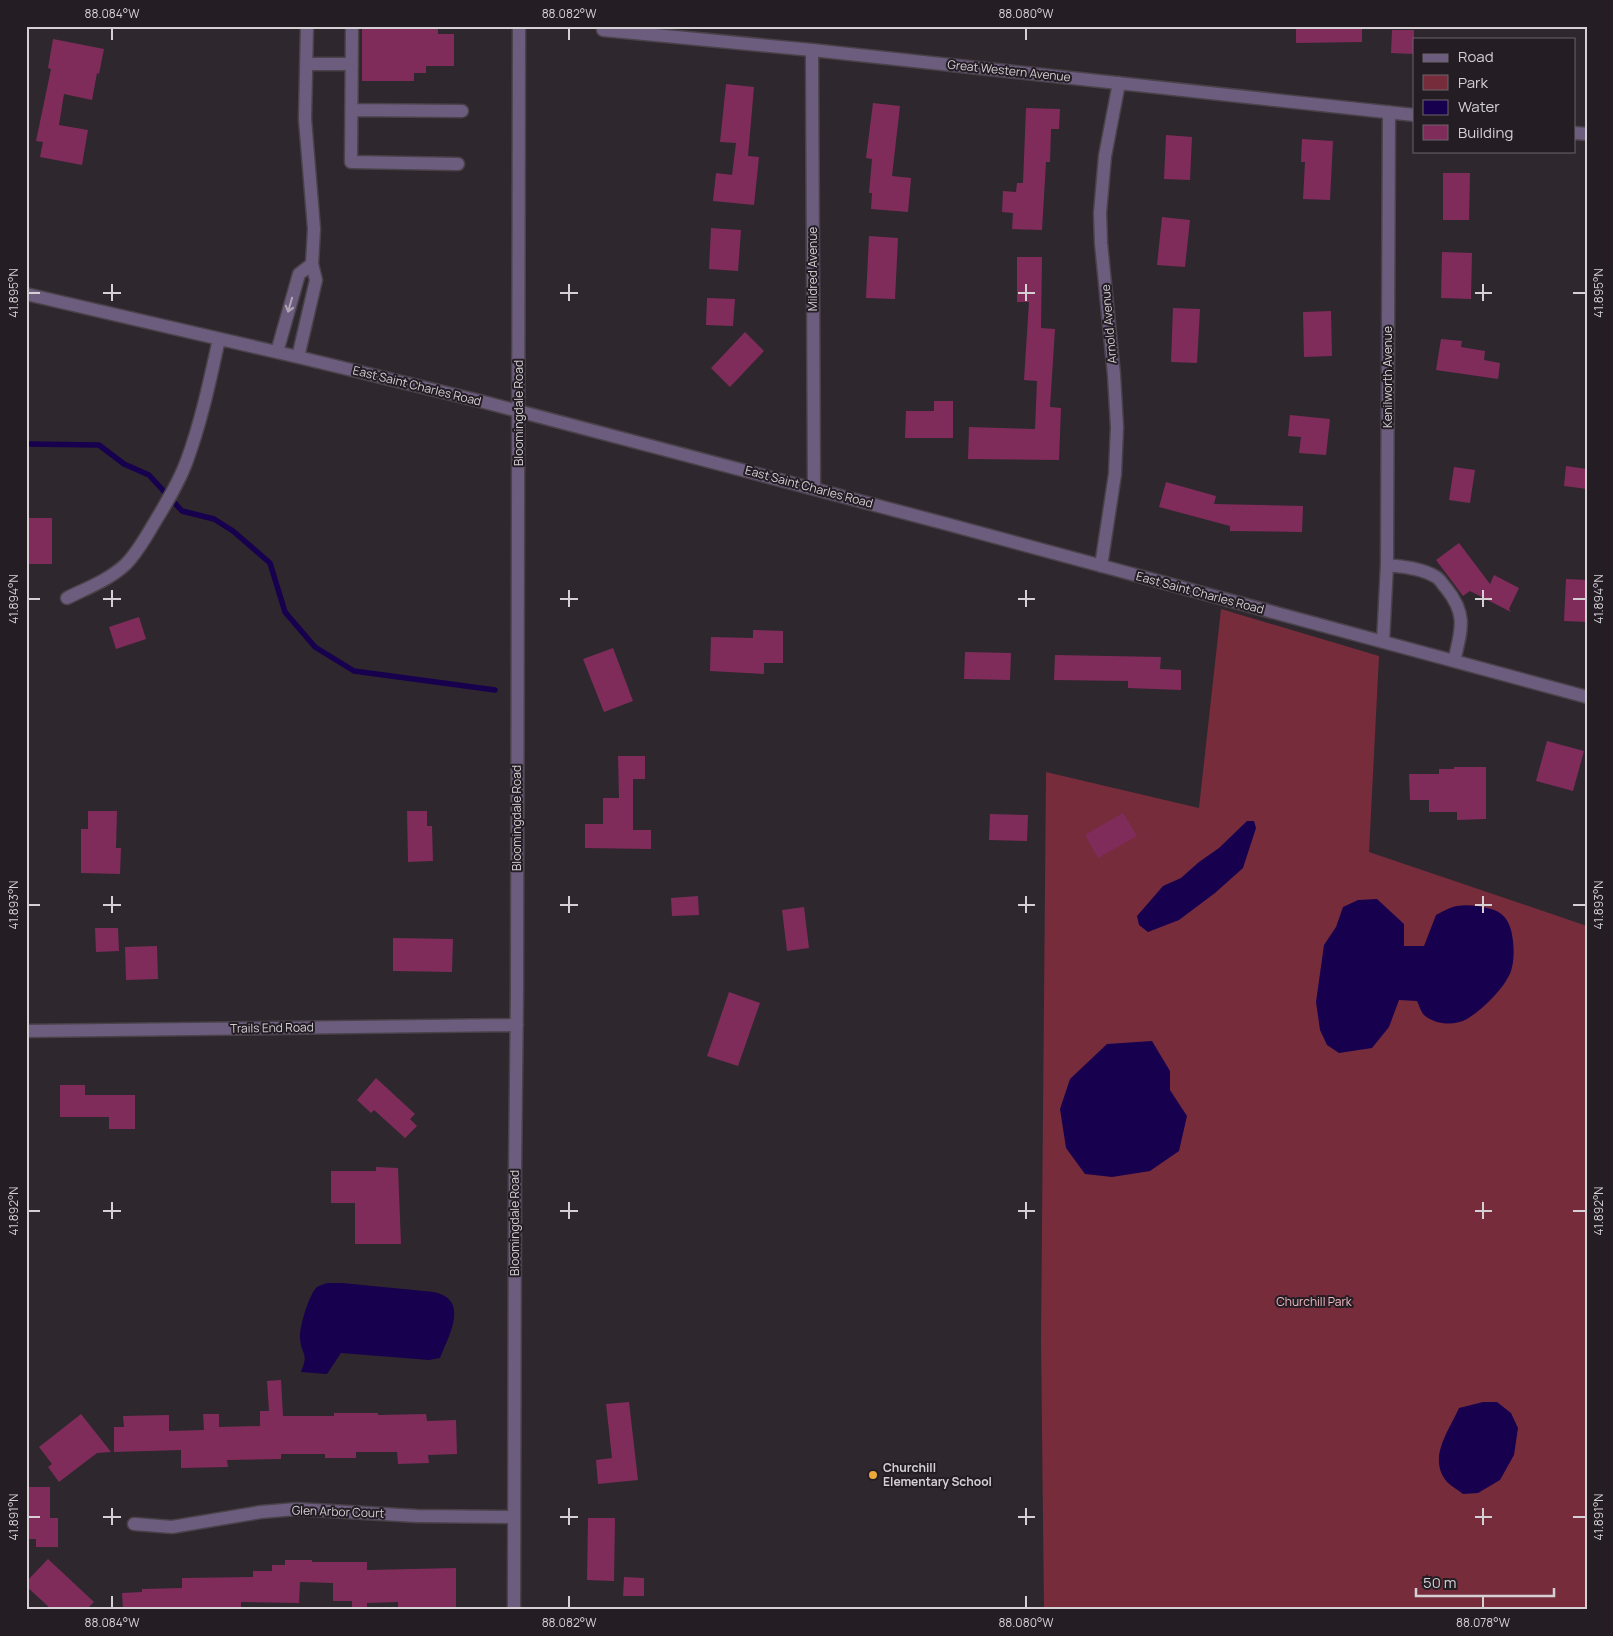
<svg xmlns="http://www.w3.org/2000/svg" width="1613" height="1636" viewBox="0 0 1613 1636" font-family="Manrope,sans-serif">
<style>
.green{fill:#772c3c}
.water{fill:#17004d}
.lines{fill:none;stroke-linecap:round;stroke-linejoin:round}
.stream{stroke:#17004d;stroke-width:5.5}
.building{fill:#7f2c5b}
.minor-casing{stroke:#494249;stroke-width:15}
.minor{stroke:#6c5c7e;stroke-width:12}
.oneway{stroke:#b0a7b6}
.ticks{fill:none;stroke:#d4d0d4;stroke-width:2}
.poi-dot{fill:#eca93a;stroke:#241d24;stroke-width:2}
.labels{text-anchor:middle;stroke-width:4;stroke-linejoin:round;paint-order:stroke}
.street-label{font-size:12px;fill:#d4d0d4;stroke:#241d24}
.park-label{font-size:12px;fill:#f1bcc2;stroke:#241d24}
.poi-label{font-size:12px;font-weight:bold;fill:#d4d0d4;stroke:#241d24;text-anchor:start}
.neatline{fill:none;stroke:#d4d0d4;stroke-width:2}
.ticks-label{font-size:12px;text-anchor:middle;fill:#d4d0d4}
</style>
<rect width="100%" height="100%" fill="#2e272e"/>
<path class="green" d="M 1221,609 L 1379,656 L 1369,852 L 1587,926 L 1587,1610 L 1044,1610 L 1041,1340 L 1046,772 L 1199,808 Z"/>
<path class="water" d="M 1247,821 L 1254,821 L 1256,828 L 1243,868 L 1215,893 L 1179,920 L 1148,932 L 1139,925 L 1137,916 L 1163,886 L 1181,878 L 1199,862 L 1219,848 Z
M 1377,899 L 1404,924 L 1404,946 L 1424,946 L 1436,915 C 1442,912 1450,907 1457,906 C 1468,904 1480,906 1491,909 C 1502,912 1508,919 1511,930 C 1514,942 1515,959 1511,971 C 1505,988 1482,1010 1467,1019 C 1455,1026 1435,1025 1424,1015 C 1421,1012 1419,1005 1417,1001 L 1399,1000 L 1389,1027 L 1372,1048 L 1339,1053 L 1327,1045 L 1320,1030 L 1316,1002 L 1324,945 L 1336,927 L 1343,907 L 1358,900 Z
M 1152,1041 L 1170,1071 L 1170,1090 L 1187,1116 L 1179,1151 L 1150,1171 L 1112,1177 L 1085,1174 L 1066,1148 L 1060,1109 L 1070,1079 L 1107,1044 Z
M 328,1283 L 342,1283 L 434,1292 C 470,1300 449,1335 440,1358 L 429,1360 L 341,1353 L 327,1374 L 301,1372 C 309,1352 302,1357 300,1339 C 299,1328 309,1294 317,1287 C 320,1285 324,1284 328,1283 Z
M 1483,1402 L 1497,1402 L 1511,1413 L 1518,1428 L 1514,1455 L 1500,1480 L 1478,1493 L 1463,1494 C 1458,1490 1451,1486 1447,1482 C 1427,1458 1449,1431 1459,1408 Z"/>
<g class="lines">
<path class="stream" d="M 26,444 L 99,445 L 124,464 L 149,475 L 182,511 L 214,519 L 233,531 L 270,563 L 285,612 L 315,647 L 354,671 L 495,690"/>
</g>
<path class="building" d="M 362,26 L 438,26 L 438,34 L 454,34 L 454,66 L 426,66 L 426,73 L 414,73 L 414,81 L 362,81 Z
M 1296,26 L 1362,26 L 1362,42 L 1296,43 Z
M 1392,30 L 1414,30 L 1414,54 L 1391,53 Z
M 53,39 L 104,49 L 99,74 L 97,73 L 92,100 L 64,94 L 59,125 L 88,130 L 82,165 L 40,157 L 43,142 L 36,141 L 51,69 L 48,68 Z
M 726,84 L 754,87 L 748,156 L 759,157 L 754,205 L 713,201 L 716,173 L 732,175 L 736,143 L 720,142 Z
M 873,103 L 900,106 L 892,176 L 911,178 L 908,212 L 871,209 L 872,193 L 869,193 L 872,159 L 866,158 Z
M 1026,108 L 1060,109 L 1059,129 L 1051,129 L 1050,162 L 1046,162 L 1042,230 L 1012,229 L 1013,213 L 1002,212 L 1003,191 L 1016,192 L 1017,183 L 1023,183 Z
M 1166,135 L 1192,137 L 1190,180 L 1164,179 Z
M 1302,139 L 1333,141 L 1330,200 L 1303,199 L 1305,162 L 1301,162 Z
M 1443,173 L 1470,173 L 1469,220 L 1443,220 Z
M 1162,217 L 1190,220 L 1185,267 L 1157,265 Z
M 711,228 L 741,230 L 738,271 L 709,269 Z
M 869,236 L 898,238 L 895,299 L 866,298 Z
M 1442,252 L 1472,253 L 1471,299 L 1441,298 Z
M 1017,257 L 1042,257 L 1041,328 L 1055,329 L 1050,407 L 1061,408 L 1059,460 L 968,459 L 969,427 L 1035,429 L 1037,381 L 1024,380 L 1029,302 L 1017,302 Z
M 707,298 L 735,299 L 733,326 L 706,325 Z
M 1173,308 L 1200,309 L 1197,363 L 1171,362 Z
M 1331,311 L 1332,356 L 1304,357 L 1303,312 Z
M 745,332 L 764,351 L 730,387 L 711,368 Z
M 1441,339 L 1462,341 L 1461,347 L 1485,351 L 1484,360 L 1500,363 L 1498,379 L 1436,370 Z
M 934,401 L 953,401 L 953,438 L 905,438 L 906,411 L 934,411 Z
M 1290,415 L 1330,419 L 1326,455 L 1299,453 L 1301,437 L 1288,436 Z
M 1566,466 L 1587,469 L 1587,489 L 1564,486 Z
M 1454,467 L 1475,470 L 1470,503 L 1449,500 Z
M 1166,482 L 1216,496 L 1214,504 L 1303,506 L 1302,532 L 1230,531 L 1230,526 L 1159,507 Z
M 29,518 L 52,518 L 52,564 L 29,564 Z
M 1459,543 L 1490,584 L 1494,575 L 1519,588 L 1509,609 L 1511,612 L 1470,591 L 1463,596 L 1436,560 Z
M 1566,579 L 1587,580 L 1587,622 L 1564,621 Z
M 139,617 L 146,639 L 116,649 L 109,627 Z
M 753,630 L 783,631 L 783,663 L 764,663 L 764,674 L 710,671 L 711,637 L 753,638 Z
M 613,648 L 633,701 L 604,712 L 583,659 Z
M 965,652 L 1011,653 L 1010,680 L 964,679 Z
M 1055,655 L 1161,657 L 1160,669 L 1181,670 L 1181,690 L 1128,688 L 1128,681 L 1054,680 Z
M 1547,741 L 1584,751 L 1573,791 L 1536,781 Z
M 618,756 L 645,756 L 645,779 L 633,779 L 633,830 L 651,830 L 651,849 L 585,848 L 585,824 L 603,824 L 603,798 L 619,798 Z
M 1454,767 L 1486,767 L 1486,819 L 1457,820 L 1457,812 L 1429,812 L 1429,800 L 1410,800 L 1409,774 L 1439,774 L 1439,769 L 1454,769 Z
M 88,811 L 117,811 L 116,848 L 121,848 L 120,874 L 81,873 L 81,829 L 88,829 Z
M 407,811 L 427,811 L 427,826 L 432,826 L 433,861 L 408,862 Z
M 1123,813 L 1137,836 L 1098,858 L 1085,835 Z
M 990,814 L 1028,815 L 1027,841 L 989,840 Z
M 698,896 L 699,915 L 672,916 L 671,898 Z
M 804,907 L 809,948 L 787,951 L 782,910 Z
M 95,928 L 118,928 L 119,951 L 96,952 Z
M 393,938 L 453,939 L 452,972 L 393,971 Z
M 157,946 L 158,979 L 126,980 L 125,947 Z
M 729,992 L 760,1003 L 738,1066 L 707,1056 Z
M 376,1078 L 415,1114 L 410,1119 L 417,1126 L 405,1138 L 374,1110 L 371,1113 L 357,1100 Z
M 60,1085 L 85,1085 L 85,1095 L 135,1095 L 135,1129 L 109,1129 L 109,1117 L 60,1117 Z
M 376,1167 L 398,1168 L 401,1244 L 355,1244 L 355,1203 L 331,1203 L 331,1171 L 376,1171 Z
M 281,1380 L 283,1416 L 334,1416 L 334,1413 L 378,1413 L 378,1415 L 426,1414 L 427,1421 L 456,1420 L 457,1454 L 428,1455 L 429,1463 L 398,1464 L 397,1452 L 356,1452 L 356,1458 L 325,1458 L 325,1454 L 281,1454 L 281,1459 L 227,1460 L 228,1467 L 181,1468 L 181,1450 L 114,1452 L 114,1427 L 124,1427 L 123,1416 L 169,1415 L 169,1431 L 204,1430 L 203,1414 L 219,1414 L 219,1427 L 260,1426 L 260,1411 L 269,1411 L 267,1381 Z
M 629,1402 L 638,1480 L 598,1484 L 596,1460 L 612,1458 L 606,1404 Z
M 81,1414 L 111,1452 L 97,1453 L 59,1482 L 48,1467 L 52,1464 L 39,1447 Z
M 26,1487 L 50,1487 L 50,1518 L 58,1518 L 58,1547 L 36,1547 L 36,1539 L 26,1539 Z
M 588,1518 L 615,1518 L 614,1581 L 587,1580 Z
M 48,1559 L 94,1602 L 86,1610 L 52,1610 L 26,1586 L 26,1582 Z
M 285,1560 L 312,1560 L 312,1562 L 367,1562 L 367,1570 L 456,1568 L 456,1610 L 398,1610 L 398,1602 L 367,1603 L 367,1609 L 352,1609 L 352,1601 L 333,1601 L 333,1583 L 300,1582 L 299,1603 L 241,1602 L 241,1610 L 123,1610 L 122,1593 L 142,1592 L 142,1589 L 182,1588 L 182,1578 L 253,1577 L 253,1571 L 272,1571 L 272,1565 L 285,1565 Z
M 624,1577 L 644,1578 L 644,1596 L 623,1596 Z"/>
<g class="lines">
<g class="minor-casing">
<path id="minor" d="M 352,26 L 351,162 L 458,164
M 603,30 L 812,50 L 1414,115
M 812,50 L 814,489
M 306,64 L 352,64
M 352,110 L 462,111
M 1574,133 L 1587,134
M 26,294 L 298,357 L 480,401 L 943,523 L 1587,697
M 277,352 L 299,274 L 312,264
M 298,357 L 316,280 L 312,264 L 314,229 L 305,119 L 307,26
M 1387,565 C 1403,567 1422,568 1436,577 C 1440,579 1443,585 1446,588 C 1468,615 1461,631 1454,661
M 1101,566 L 1115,474 L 1117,427 L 1114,375 L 1101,243 L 1100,213 L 1105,156 L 1119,83
M 67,598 C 87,588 109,580 126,564 C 138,552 147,535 156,520 C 167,502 178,484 186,463 C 201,423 210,380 219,339
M 1383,642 L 1387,565 L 1389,112
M 26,1031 L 517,1025
M 134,1524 L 172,1527 L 261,1512 L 296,1509 L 417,1516 L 513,1517
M 514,1610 L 515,1171 L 517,991 L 519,26"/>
</g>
<use href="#minor" class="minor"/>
</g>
<defs><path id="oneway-shaft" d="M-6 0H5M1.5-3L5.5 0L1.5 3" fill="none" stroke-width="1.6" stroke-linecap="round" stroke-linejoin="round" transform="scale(1.25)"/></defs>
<use class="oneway" href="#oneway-shaft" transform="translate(290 305) rotate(106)"/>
<path class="ticks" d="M 112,28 L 112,40M 569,28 L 569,40M 1026,28 L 1026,40M 112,284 L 112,301M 569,284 L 569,301M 1026,284 L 1026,301M 1483,284 L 1483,301M 28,293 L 40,293M 103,293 L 121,293M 560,293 L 578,293M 1018,293 L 1035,293M 1475,293 L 1492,293M 1573,293 L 1586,293M 112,590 L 112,607M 569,590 L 569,607M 1026,590 L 1026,607M 1483,590 L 1483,607M 28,599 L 40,599M 103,599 L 121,599M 560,599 L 578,599M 1018,599 L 1035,599M 1475,599 L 1492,599M 1573,599 L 1586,599M 112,896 L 112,913M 569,896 L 569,913M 1026,896 L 1026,913M 1483,896 L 1483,913M 28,905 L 40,905M 103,905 L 121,905M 560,905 L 578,905M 1018,905 L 1035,905M 1475,905 L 1492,905M 1573,905 L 1586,905M 112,1202 L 112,1219M 569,1202 L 569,1219M 1026,1202 L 1026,1219M 1483,1202 L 1483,1219M 28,1211 L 40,1211M 103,1211 L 121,1211M 560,1211 L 578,1211M 1018,1211 L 1035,1211M 1475,1211 L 1492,1211M 1573,1211 L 1586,1211M 112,1508 L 112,1525M 569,1508 L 569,1525M 1026,1508 L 1026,1525M 1483,1508 L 1483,1525M 28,1517 L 40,1517M 103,1517 L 121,1517M 560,1517 L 578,1517M 1018,1517 L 1035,1517M 1475,1517 L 1492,1517M 1573,1517 L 1586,1517M 112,1596 L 112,1608M 569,1596 L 569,1608M 1026,1596 L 1026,1608M 1483,1596 L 1483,1608"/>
<circle class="poi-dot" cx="873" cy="1475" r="5"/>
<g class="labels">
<g class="street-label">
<text transform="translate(1009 71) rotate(6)" y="4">Great Western Avenue</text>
<text transform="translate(813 269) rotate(-90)" y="4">Mildred Avenue</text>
<text transform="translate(1109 324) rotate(-95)" y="4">Arnold Avenue</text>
<text transform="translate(1388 377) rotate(-90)" y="4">Kenilworth Avenue</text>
<text transform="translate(417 386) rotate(14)" y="4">East Saint Charles Road</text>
<text transform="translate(519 413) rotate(-90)" y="4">Bloomingdale Road</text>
<text transform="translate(809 487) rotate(15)" y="4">East Saint Charles Road</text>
<text transform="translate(1200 593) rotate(15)" y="4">East Saint Charles Road</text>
<text transform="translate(517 818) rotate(-90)" y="4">Bloomingdale Road</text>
<text transform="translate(272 1028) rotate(-1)" y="4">Trails End Road</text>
<text transform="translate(515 1223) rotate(-90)" y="4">Bloomingdale Road</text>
<text transform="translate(338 1512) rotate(2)" y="4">Glen Arbor Court</text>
</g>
<g class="park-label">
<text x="1314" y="1306">Churchill Park</text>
</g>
<g class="poi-label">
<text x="883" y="1472">Churchill<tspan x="883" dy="14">Elementary School</tspan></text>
</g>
</g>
<rect width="1613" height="1636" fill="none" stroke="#241d24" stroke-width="55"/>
<rect x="1413" y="38" width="162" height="115" fill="#241d24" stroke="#6a656a"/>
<rect x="1423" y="54" width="25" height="8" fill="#6c5c7e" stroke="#6a656a"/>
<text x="1458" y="62" font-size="15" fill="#d4d0d4">Road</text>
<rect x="1423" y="75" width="25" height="15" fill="#772c3c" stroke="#6a656a"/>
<text x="1458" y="88" font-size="15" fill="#d4d0d4">Park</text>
<rect x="1423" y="100" width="25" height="15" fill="#17004d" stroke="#6a656a"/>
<text x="1458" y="112" font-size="15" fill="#d4d0d4">Water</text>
<rect x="1423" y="125" width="25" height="15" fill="#7f2c5b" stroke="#6a656a"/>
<text x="1458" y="138" font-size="15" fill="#d4d0d4">Building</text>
<path d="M1416 1588v8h138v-8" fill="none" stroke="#d4d0d4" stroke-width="2.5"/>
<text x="1423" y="1588" font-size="15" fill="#d4d0d4" stroke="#241d24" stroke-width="4" paint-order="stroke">50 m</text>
<rect x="28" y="28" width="1558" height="1580" class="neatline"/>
<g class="ticks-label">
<text x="112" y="18">88.084°W</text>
<text x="569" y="18">88.082°W</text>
<text x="1026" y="18">88.080°W</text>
<text transform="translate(14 293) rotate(-90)" y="4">41.895°N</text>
<text transform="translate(1599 293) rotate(-90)" y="4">41.895°N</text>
<text transform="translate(14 599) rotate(-90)" y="4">41.894°N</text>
<text transform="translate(1599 599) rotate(-90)" y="4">41.894°N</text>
<text transform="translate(14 905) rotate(-90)" y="4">41.893°N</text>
<text transform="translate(1599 905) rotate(-90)" y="4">41.893°N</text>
<text transform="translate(14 1211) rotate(-90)" y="4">41.892°N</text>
<text transform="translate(1599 1211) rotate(-90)" y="4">41.892°N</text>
<text transform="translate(14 1517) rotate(-90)" y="4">41.891°N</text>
<text transform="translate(1599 1517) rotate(-90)" y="4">41.891°N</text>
<text x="112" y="1627">88.084°W</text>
<text x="569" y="1627">88.082°W</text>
<text x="1026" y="1627">88.080°W</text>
<text x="1483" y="1627">88.078°W</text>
</g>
</svg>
